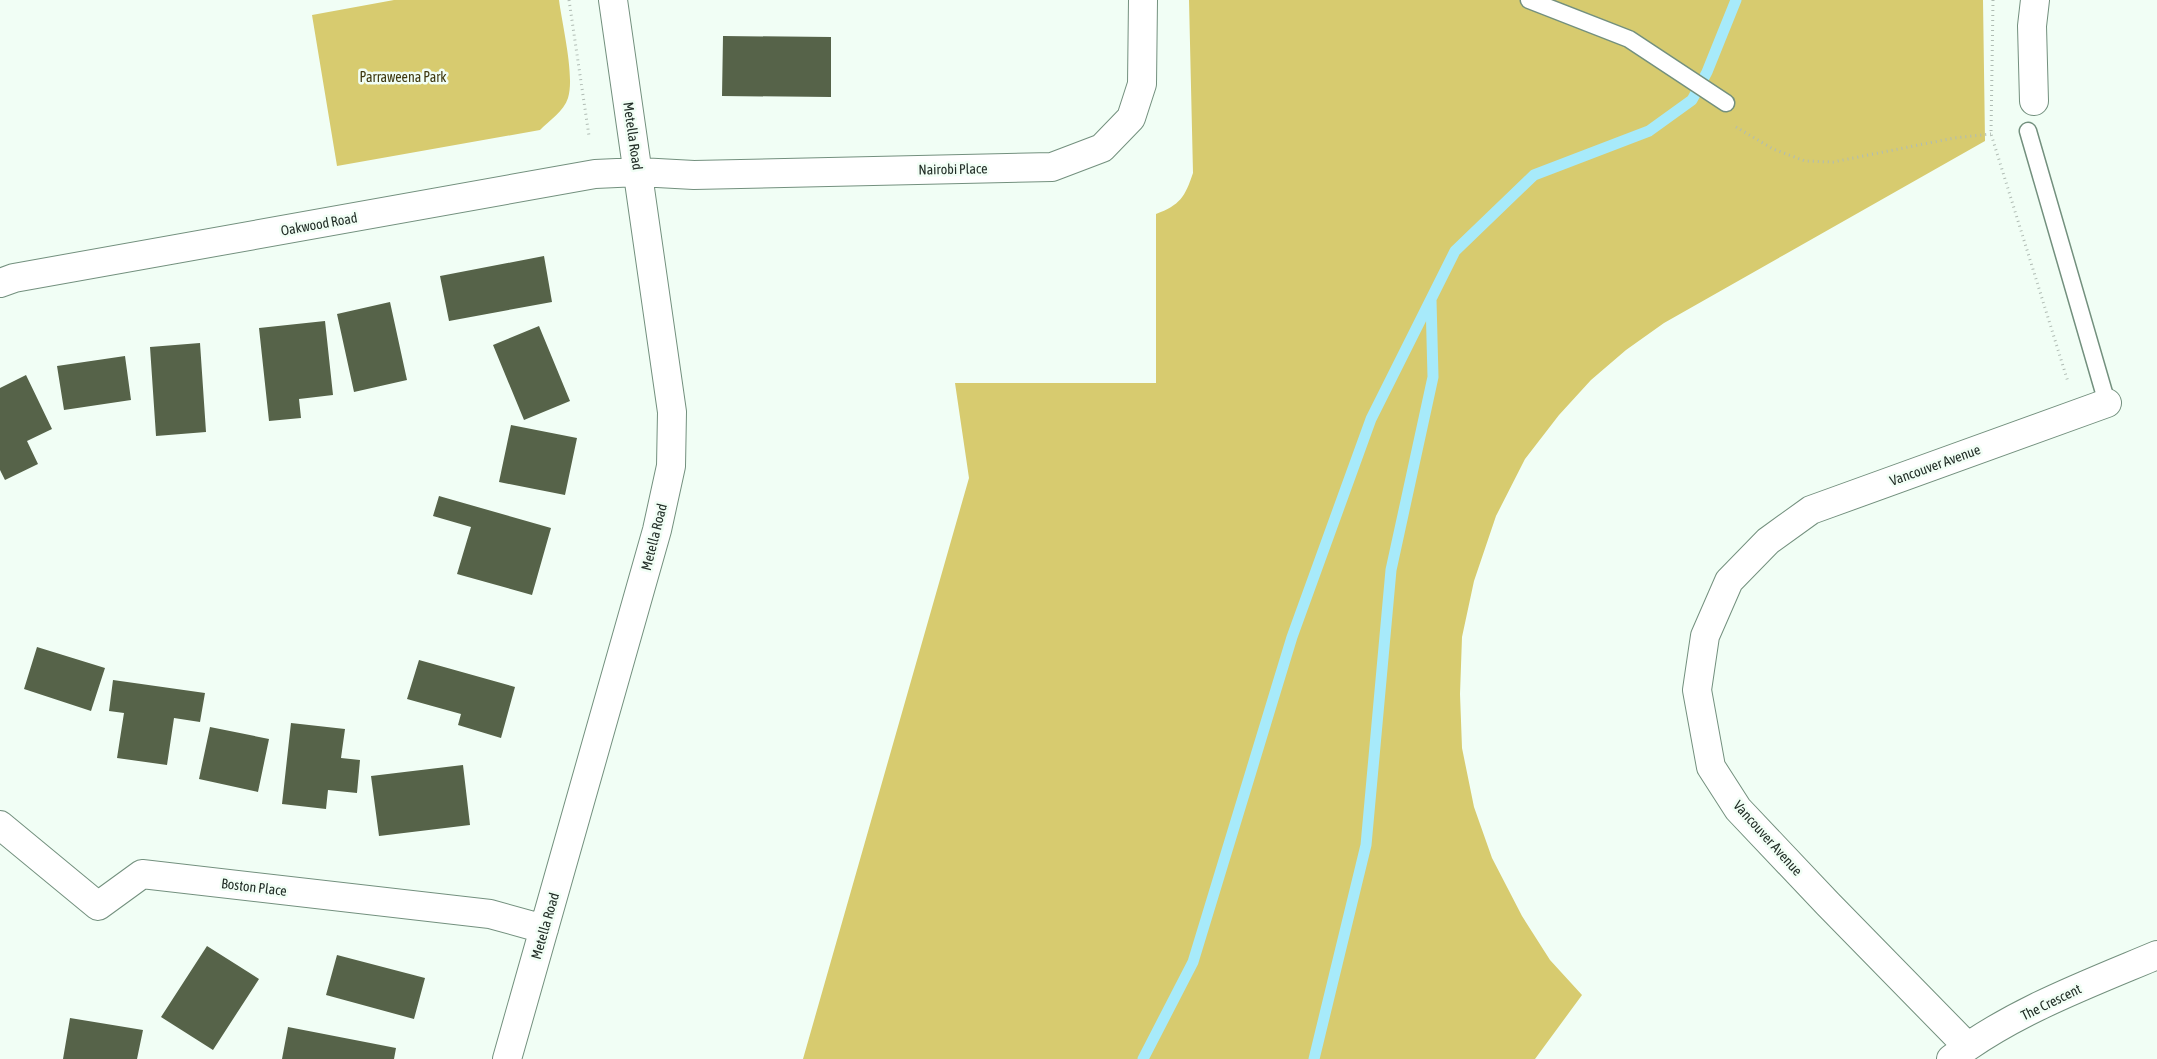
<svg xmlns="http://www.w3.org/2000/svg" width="2157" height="1059" viewBox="0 0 2157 1059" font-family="'Asap Condensed',sans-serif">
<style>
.green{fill:#d7cb6f}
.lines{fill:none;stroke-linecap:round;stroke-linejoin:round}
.stream{stroke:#a7eafa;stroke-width:11}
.building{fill:#566349}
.lane-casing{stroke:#73907e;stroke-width:19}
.street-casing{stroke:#73907e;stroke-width:30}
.path{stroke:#b0bcb4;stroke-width:3;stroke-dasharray:1 4;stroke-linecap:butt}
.lane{stroke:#fff;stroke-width:16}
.street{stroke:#fff;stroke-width:28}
.labels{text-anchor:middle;stroke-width:5;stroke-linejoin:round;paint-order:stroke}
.park-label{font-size:14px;fill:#3e3810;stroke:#f1fef5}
.street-label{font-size:14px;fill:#222e27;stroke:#f1fef5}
</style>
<rect width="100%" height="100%" fill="#f1fef5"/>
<path class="green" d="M 394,0 L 559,0 C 562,24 575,76 568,98 C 564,111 549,121 540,130 L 337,166 L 312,15 Z
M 1189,0 L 1983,0 L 1985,141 L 1664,323 L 1626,350 L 1591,380 L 1559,415 L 1525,459 L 1496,516 L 1474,581 L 1462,637 L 1460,694 L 1462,748 L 1474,807 L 1492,858 L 1522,916 L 1550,960 L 1582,995 L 1535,1059 L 803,1059 L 969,478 L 955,383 L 1156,383 L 1156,214 C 1180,205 1185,197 1193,173 Z"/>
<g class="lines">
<path class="stream" d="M 1143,1059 L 1193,962 L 1292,637 L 1371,419 L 1455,251 L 1534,175 L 1649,131 L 1692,100 L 1707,72 L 1736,0
M 1314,1059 L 1366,845 L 1391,570 L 1433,377 L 1431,300"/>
</g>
<path class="building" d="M 723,36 L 831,37 L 831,97 L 722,96 Z
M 544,256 L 552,302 L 449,321 L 440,276 Z
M 390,302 L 407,380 L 354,392 L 337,314 Z
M 325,321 L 333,395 L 299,399 L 301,418 L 269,421 L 259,328 Z
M 539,326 L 570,401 L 524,420 L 493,345 Z
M 200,343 L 206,432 L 156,436 L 150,347 Z
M 125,356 L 131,400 L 64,410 L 57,366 Z
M 26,375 L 52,429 L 27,441 L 38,464 L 5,480 L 0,470 L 0,388 Z
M 511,425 L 577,438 L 565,495 L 499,482 Z
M 439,496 L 551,528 L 532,595 L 457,574 L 471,527 L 433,516 Z
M 37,647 L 105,668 L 91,711 L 24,689 Z
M 419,660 L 515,687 L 501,738 L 458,725 L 461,714 L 407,699 Z
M 113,680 L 205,693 L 200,722 L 174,718 L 167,765 L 117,758 L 124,713 L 109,711 Z
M 291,723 L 345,729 L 341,758 L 360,760 L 357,793 L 328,790 L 326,809 L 282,804 Z
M 210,727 L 269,739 L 258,792 L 199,779 Z
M 463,765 L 470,825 L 379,836 L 371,776 Z
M 207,946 L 259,979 L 213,1050 L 161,1017 Z
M 337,955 L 425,978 L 414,1019 L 326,995 Z
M 70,1018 L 143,1030 L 137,1059 L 63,1059 Z
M 288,1027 L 396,1048 L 394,1059 L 282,1059 Z"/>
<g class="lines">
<g class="lane-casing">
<path id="lane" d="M 1529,0 L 1629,39 L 1726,103
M 2028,131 L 2107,403"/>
</g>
<g class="street-casing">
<path id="street" d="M 2034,101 L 2032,26 L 2035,0
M 0,283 L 14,278 L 595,174 L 639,172 L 694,175 L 1052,167 L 1102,148 L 1131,118 L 1142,84 L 1143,0
M 0,825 L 98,906 L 142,874 L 490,914 L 544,929
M 1967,1046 L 1828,904 L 1738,809 L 1711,767 L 1697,690 L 1705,636 L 1729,581 L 1768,541 L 1811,510 L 2107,403
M 507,1059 L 657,530 L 671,466 L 672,412 L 613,0
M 1951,1059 C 2010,1013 2088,984 2157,955"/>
</g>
<path class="path" d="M 569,0 L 589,136
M 1993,0 L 1991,134 L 2068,382
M 1736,127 L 1773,149 L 1805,161 L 1833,162 L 1954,138 L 1991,134"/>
<use href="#lane" class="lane"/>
<use href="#street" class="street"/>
</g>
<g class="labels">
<g class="park-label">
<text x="403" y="82">Parraweena Park</text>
</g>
<g class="street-label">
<text transform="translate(633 136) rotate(82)" y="5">Metella Road</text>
<text transform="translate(953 169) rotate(-1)" y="5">Nairobi Place</text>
<text transform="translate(319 224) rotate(-10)" y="5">Oakwood Road</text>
<text transform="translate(1935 465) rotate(-20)" y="5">Vancouver Avenue</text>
<text transform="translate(654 537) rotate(-76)" y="5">Metella Road</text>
<text transform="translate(1768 838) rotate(48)" y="5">Vancouver Avenue</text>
<text transform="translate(254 887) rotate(7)" y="5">Boston Place</text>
<text transform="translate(545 926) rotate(-74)" y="5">Metella Road</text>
<text transform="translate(2051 1002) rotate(-26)" y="5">The Crescent</text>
</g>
</g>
</svg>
